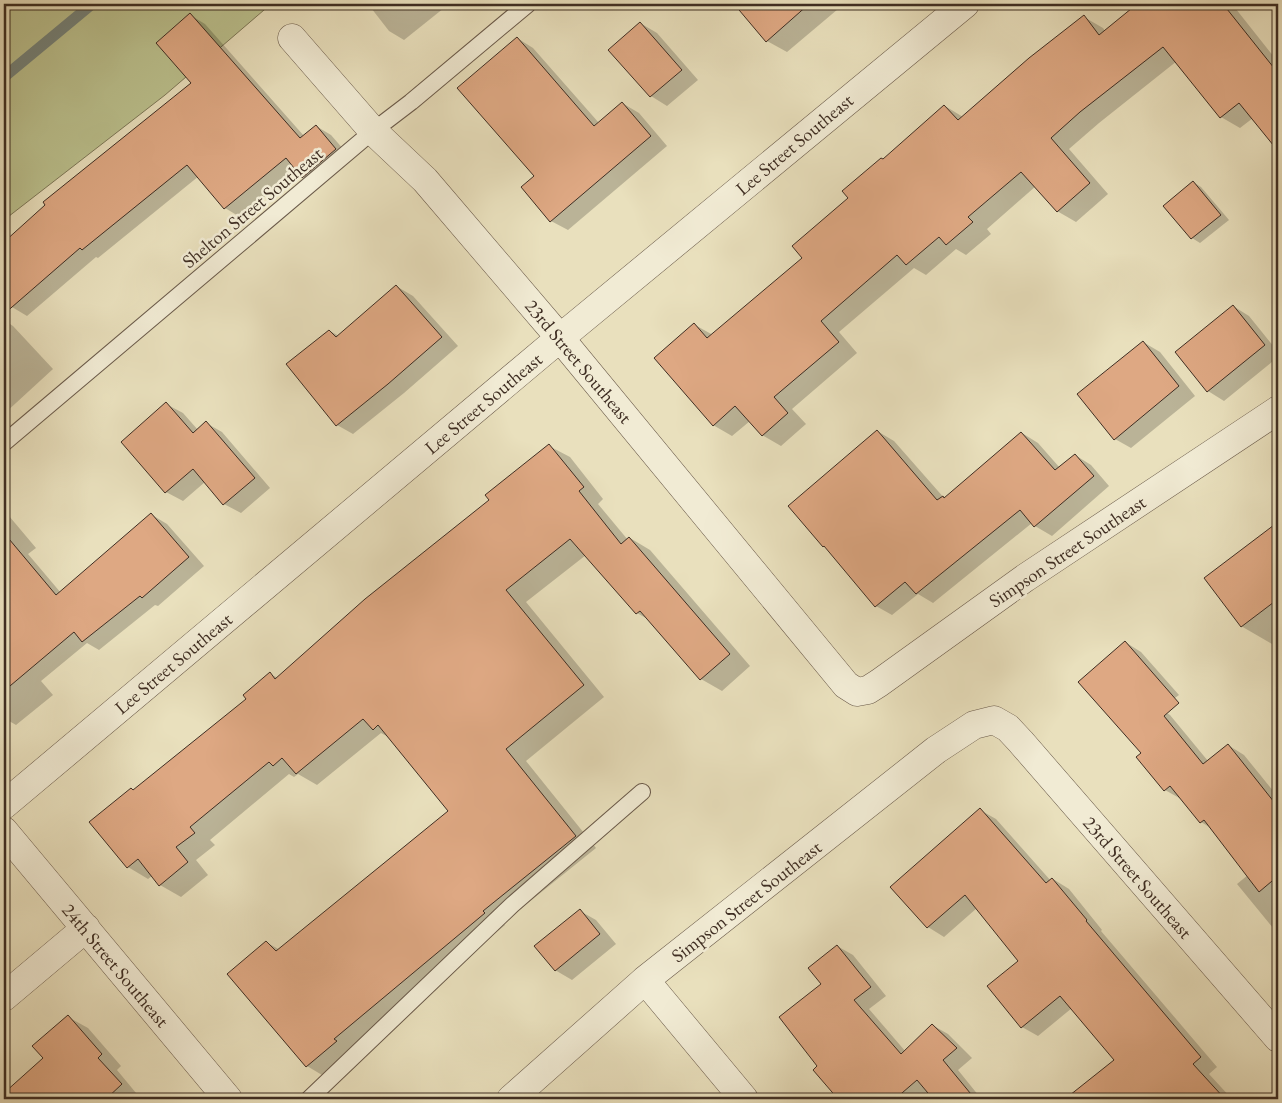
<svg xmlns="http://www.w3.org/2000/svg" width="1282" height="1103" viewBox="0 0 1282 1103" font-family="'EB Garamond',serif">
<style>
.green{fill:#bbc18e;stroke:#7d7858}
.shadow{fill:#0003}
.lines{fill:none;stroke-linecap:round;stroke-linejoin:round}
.stream{stroke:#74837b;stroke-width:11}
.building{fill:#dea883;stroke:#3f2e23}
.service-casing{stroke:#6a5a4a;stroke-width:18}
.minor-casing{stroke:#6a5a4a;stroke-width:29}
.service{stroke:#f1ebd4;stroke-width:16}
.minor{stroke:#f1ebd4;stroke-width:28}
.labels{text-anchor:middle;stroke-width:5;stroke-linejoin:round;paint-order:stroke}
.street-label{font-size:19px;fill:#3f2e23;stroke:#f1ebd4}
</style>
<rect width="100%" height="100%" fill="#e9e0bd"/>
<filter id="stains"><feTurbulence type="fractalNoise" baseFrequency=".004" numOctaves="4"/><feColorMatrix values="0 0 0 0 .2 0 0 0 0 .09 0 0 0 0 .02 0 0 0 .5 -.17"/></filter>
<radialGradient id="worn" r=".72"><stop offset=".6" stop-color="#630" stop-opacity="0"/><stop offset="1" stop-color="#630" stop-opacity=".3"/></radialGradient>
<path class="green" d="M 4,4 L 271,4 L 165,95 L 4,220 Z"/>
<path class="shadow" d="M 368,4 L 449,4 L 404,40 L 389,31 Z
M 735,4 L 844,4 L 787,52 L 767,41 Z
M 1139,4 L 1232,4 L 1278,62 L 1278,149 L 1253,118 L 1240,128 L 1221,117 L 1177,61 L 1099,123 L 1069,149 L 1108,194 L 1076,222 L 1057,211 L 1036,186 L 987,229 L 991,234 L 966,255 L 956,249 L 926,275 L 914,268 L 839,332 L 857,353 L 792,409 L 806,424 L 781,446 L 762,435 L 750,421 L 732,436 L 713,425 L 695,325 L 713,335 L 804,258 L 849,198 L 884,160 L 945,106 L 963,117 L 1084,17 L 1103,28 L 1106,32 Z
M 190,15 L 205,24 L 304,136 L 316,126 L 331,135 L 351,158 L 318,186 L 303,177 L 297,170 L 240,217 L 225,208 L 199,176 L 98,258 L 96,257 L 27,316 L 12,307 L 4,298 L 4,244 L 192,83 Z
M 640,23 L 657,33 L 698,80 L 667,106 L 651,96 Z
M 517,38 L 533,48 L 599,123 L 622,103 L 639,113 L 667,146 L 568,230 L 551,221 L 536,177 Z
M 1193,182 L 1201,187 L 1229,220 L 1200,243 L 1192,238 L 1165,206 Z
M 396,286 L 413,296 L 458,346 L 404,393 L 353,434 L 337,425 L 330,331 L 339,336 Z
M 1233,306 L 1249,316 L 1278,352 L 1278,357 L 1224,401 L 1208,391 Z
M 4,320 L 13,326 L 53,369 L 4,414 Z
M 1143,342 L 1160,352 L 1195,396 L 1131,448 L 1115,439 Z
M 166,404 L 183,413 L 198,430 L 206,423 L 222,432 L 270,488 L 241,513 L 224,504 L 205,482 L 183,501 L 166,492 Z
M 877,431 L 894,441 L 945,499 L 1022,433 L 1038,443 L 1060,468 L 1075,455 L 1091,465 L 1109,486 L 1052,536 L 1035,526 L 1032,523 L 933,603 L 918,594 L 892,615 L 876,606 Z
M 549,446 L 570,457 L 603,499 L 598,504 L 628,540 L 630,538 L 650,550 L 750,666 L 722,691 L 701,679 L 651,621 L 637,613 L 586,555 L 526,602 L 604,697 L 526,761 L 596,848 L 503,923 L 505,925 L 354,1051 L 327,1078 L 307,1066 L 266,942 L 280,950 L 449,812 L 390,738 L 381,733 L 317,785 L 298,774 L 294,777 L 289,774 L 210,840 L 215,845 L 196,860 L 208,875 L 181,897 L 160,885 L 152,876 L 148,879 L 128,867 L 134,791 L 247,699 L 270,674 L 278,678 L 491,500 Z
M 4,510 L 36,548 L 28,554 L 61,593 L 152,515 L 167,524 L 204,566 L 158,606 L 155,605 L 99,650 L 87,643 L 41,681 L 53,695 L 16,725 L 4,718 Z
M 1278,524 L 1278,639 L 1272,644 L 1241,626 L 1206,578 Z
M 1125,642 L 1141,652 L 1179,695 L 1160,709 L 1170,715 L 1208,761 L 1228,745 L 1244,755 L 1278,797 L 1278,934 L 1237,884 L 1248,875 L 1211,828 L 1201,822 L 1181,799 L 1165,790 L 1143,754 Z
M 980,810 L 996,819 L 1051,881 L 1053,879 L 1069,889 L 1102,930 L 1101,931 L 1217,1067 L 1209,1074 L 1232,1099 L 1096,1099 L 1084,1085 L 1116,1060 L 1072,1008 L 1038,1036 L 1022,1027 L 1020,961 L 977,908 L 944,937 L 928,927 L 892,887 Z
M 580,911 L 596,920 L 616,944 L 572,980 L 555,970 Z
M 837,946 L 853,955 L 886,996 L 869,1009 L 906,1052 L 932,1025 L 948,1034 L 972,1058 L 958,1070 L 979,1096 L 976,1099 L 840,1099 L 815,1070 L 819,1066 L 822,985 Z
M 68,1017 L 88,1028 L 121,1066 L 117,1070 L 141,1099 L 18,1099 L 44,1059 Z"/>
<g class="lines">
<path class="stream" d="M 4,77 L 92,4"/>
</g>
<path class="building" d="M 734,4 L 809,4 L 766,42 Z
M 1137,4 L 1223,4 L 1278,73 L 1278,151 L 1239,103 L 1220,118 L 1163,47 L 1080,112 L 1051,138 L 1090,183 L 1057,212 L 1021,172 L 968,217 L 973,222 L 946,245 L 939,237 L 906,265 L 897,255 L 821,321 L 839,342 L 774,397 L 788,413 L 762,436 L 735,406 L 713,426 L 654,358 L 694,323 L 707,338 L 802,258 L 792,246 L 848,198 L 842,191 L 881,158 L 883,159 L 944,105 L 958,120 L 1029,58 L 1084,15 L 1099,35 Z
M 190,13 L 300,138 L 316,125 L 336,149 L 302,178 L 286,158 L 224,209 L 187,165 L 82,250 L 80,248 L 4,314 L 4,242 L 45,205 L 43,202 L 191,83 L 156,43 Z
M 640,22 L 682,70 L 650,97 L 608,50 Z
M 517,37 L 594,126 L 622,102 L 651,136 L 550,222 L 521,187 L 534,176 L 457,88 Z
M 1193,181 L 1221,215 L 1191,239 L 1163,206 Z
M 396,285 L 442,337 L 388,384 L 336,426 L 286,364 L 329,330 L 336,337 Z
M 1233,305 L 1265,345 L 1207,392 L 1175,352 Z
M 1143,341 L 1179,386 L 1114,440 L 1077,394 Z
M 166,402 L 193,433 L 206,421 L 255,478 L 223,505 L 193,469 L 165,493 L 121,442 Z
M 877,430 L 937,500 L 943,496 L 944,498 L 1021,432 L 1055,470 L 1075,454 L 1094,476 L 1034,527 L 1020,510 L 916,594 L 905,582 L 875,607 L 824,546 L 823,547 L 788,506 Z
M 549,444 L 584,487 L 579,491 L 621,544 L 629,537 L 730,654 L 700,680 L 640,611 L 636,614 L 570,539 L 506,590 L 584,685 L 506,749 L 576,836 L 483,911 L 485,913 L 334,1039 L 337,1041 L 306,1067 L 227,974 L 266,941 L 276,951 L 448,811 L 378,725 L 373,730 L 363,719 L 296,774 L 282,758 L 273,766 L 269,762 L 190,827 L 195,833 L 176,847 L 188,862 L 159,886 L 138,859 L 127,868 L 89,822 L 131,788 L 133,790 L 246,699 L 243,695 L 270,672 L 275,679 L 365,599 L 489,500 L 485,495 Z
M 151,513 L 189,557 L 142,598 L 140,596 L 82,642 L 74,632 L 4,691 L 4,533 L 56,595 Z
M 1278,522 L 1278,599 L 1241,627 L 1204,578 Z
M 1125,641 L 1179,703 L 1164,716 L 1203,764 L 1228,744 L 1278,807 L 1278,876 L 1259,892 L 1204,820 L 1200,823 L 1170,786 L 1164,791 L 1136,757 L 1141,753 L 1078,682 Z
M 980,808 L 1046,883 L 1052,878 L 1087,920 L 1086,921 L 1201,1057 L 1193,1064 L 1225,1099 L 1065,1099 L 1114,1060 L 1060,996 L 1021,1028 L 987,986 L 1018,961 L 965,895 L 927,928 L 890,887 Z
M 580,909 L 600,934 L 555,971 L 534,946 Z
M 837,945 L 871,987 L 854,1000 L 901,1054 L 932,1024 L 957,1048 L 943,1060 L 975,1099 L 933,1099 L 917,1080 L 895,1099 L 838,1099 L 813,1070 L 817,1066 L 779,1017 L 821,984 L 808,968 Z
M 68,1015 L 102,1054 L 98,1058 L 122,1084 L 106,1099 L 4,1099 L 4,1093 L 43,1058 L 32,1046 Z"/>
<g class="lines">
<g class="service-casing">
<path id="service" d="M 4,443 L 373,131 L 411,102 L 528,4
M 309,1099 L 512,905 L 642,792"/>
</g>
<g class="minor-casing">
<path id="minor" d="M 292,38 L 373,131 L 425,180 L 560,338 L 846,685 L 857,692 L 868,690 L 879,683 L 1025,578 L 1278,410
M 4,805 L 560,338 L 965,4
M 4,831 L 228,1099
M 645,980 L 744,1099
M 4,997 L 86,928
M 511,1099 L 645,980 L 936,750 L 974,725 L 994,720 L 1008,728 L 1021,742 L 1278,1038"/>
</g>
<use href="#service" class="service"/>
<use href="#minor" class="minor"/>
</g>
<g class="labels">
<g class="street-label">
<text transform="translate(794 144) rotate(-40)" y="7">Lee Street Southeast</text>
<text transform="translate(252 207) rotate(-40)" y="7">Shelton Street Southeast</text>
<text transform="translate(579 361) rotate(50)" y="7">23rd Street Southeast</text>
<text transform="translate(483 403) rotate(-40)" y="7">Lee Street Southeast</text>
<text transform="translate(1067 551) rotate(-34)" y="7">Simpson Street Southeast</text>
<text transform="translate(173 663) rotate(-40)" y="7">Lee Street Southeast</text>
<text transform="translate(1138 877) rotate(49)" y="7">23rd Street Southeast</text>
<text transform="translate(746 901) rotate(-38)" y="7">Simpson Street Southeast</text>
<text transform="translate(116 965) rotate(50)" y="7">24th Street Southeast</text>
</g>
</g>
<rect width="1282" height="1103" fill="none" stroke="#e9e0bd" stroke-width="20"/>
<rect x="5" y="5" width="1272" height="1093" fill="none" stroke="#3f2e23" stroke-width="2.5"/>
<rect x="10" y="10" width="1262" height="1083" fill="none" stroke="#3f2e23"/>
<rect width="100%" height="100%" filter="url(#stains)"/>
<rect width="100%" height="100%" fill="url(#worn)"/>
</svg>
